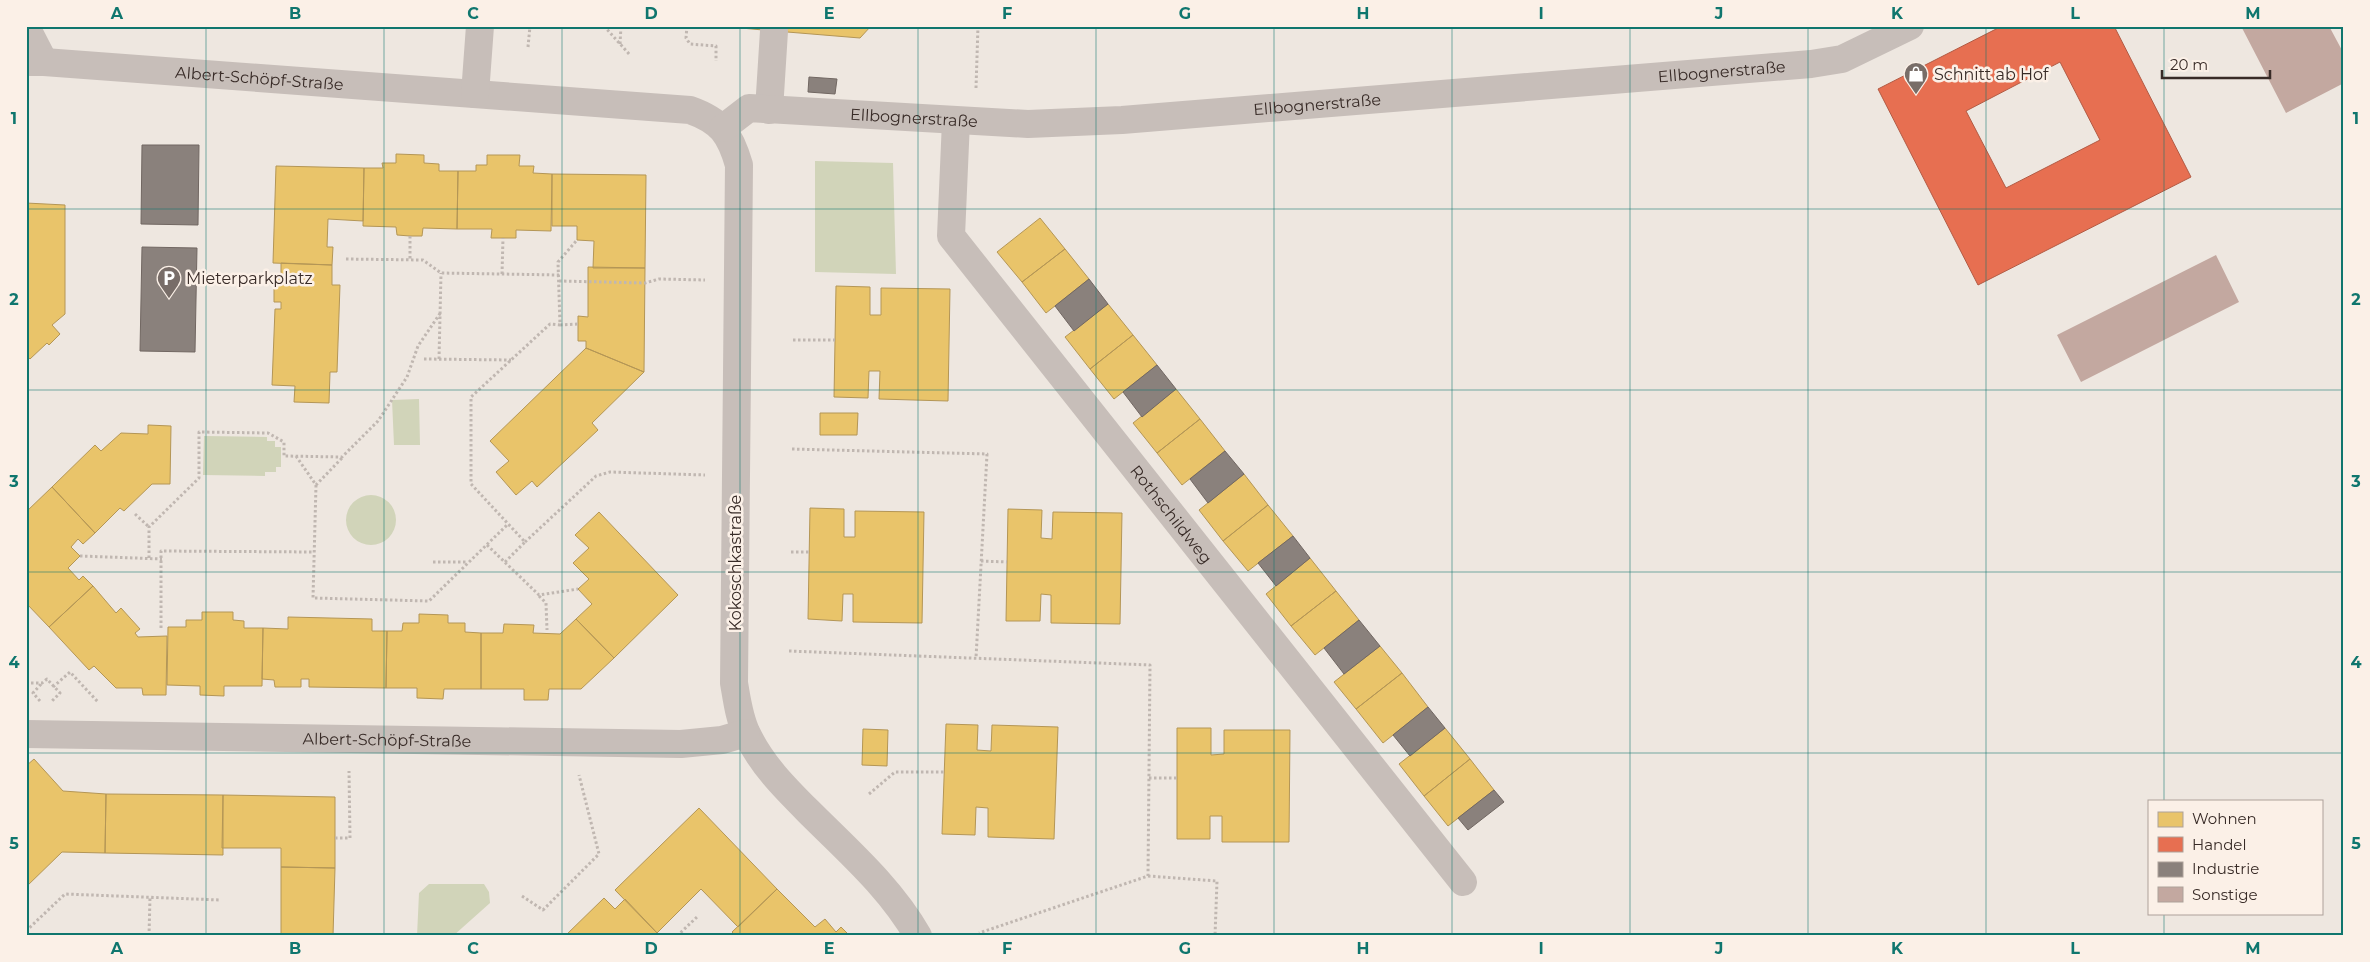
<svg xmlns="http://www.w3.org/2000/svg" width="2370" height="962" viewBox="0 0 2370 962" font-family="Montserrat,sans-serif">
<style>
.green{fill:#d1d4b9}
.homes{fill:#e9c46a;stroke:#b49656}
.shops{fill:#e76f51;stroke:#b25b44;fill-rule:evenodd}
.industry{fill:#8a817c;stroke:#716762}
.building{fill:#c3a8a0}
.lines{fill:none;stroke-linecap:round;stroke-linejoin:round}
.path{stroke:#c0b7b1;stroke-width:3;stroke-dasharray:2.5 2.5;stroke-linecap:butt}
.minor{stroke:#c7beb9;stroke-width:28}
.grid{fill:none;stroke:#0f766e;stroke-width:1;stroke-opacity:0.55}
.labels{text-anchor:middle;stroke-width:5;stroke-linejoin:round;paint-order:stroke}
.street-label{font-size:16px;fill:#382b27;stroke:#fbf0e7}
.poi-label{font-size:16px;fill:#382b27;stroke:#fbf0e7;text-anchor:start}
.neatline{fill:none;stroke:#0f766e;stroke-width:2}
.grid-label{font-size:16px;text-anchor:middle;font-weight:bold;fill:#0f766e}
</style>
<rect width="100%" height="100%" fill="#eee7e0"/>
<path class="green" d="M 815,161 L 893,163 L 896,274 L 815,272 Z
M 419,399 L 420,445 L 394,445 L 392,400 Z
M 204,436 L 267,437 L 267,441 L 275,441 L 275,447 L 281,447 L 281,467 L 276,467 L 276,472 L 265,472 L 265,476 L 203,475 Z
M346 520a25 25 0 1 1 50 0a25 25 0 1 1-50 0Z
M 429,884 L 484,884 L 489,892 L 490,903 L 453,936 L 417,936 L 419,893 Z"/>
<path class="homes" d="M 719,26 L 764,26 L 763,30 Z
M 764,26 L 871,26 L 860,38 L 763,30 Z
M 396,154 L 424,155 L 424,163 L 439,164 L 439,171 L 458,171 L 457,229 L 423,228 L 422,236 L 410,236 L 397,235 L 396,227 L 363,226 L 364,168 L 383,168 L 382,163 L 396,163 Z
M 487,155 L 520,155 L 519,166 L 534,166 L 533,173 L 552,174 L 551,231 L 516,230 L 516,238 L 491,238 L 492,229 L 457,229 L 458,171 L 476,171 L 476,165 L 487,165 Z
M 276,166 L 364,168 L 363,221 L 328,219 L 327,247 L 333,247 L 332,265 L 273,263 Z
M 552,174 L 646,175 L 645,268 L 593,268 L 594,241 L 577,240 L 577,226 L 552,226 Z
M 26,203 L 65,205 L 65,314 L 52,325 L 60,334 L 49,345 L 47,343 L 30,359 L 26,355 Z
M 1040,218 L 1065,249 L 1022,282 L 997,252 Z
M 1065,249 L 1089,279 L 1046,313 L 1022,282 Z
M 281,263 L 332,265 L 332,285 L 340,285 L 337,372 L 330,372 L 329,403 L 294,402 L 295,386 L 272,385 L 275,309 L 281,309 L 281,302 L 274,302 L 274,277 L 281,277 Z
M 588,267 L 645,268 L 644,372 L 586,348 L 586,341 L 578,341 L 578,316 L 588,317 Z
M 836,286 L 870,287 L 870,315 L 881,315 L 881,288 L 950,289 L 948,401 L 879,399 L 880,371 L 869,371 L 868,398 L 834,397 Z
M 1108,304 L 1133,335 L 1090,369 L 1065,337 Z
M 1133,335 L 1157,365 L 1114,399 L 1090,369 Z
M 586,348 L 644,372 L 592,423 L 598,430 L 537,487 L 532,481 L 516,495 L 496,472 L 509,461 L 490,441 Z
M 1176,389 L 1200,419 L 1157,453 L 1133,423 Z
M 820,413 L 858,413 L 857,435 L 820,435 Z
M 1200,419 L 1225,451 L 1182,485 L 1157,453 Z
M 148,425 L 171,426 L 170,484 L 152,484 L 124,511 L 120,508 L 95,533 L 52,487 L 95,445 L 101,451 L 121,433 L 148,434 Z
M 1244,474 L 1268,505 L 1223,541 L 1199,510 Z
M 52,487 L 95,533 L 83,544 L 78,539 L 71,547 L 80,556 L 68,568 L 79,580 L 83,576 L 93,586 L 49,627 L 26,603 L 26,512 Z
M 1268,505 L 1293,536 L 1248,571 L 1223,541 Z
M 810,508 L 844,509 L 844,537 L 855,537 L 855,511 L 924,512 L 922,623 L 853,622 L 853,594 L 843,594 L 842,621 L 808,619 Z
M 1008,509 L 1042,510 L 1041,538 L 1052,539 L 1053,512 L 1122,513 L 1120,624 L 1051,623 L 1051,595 L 1041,594 L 1040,621 L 1006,621 Z
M 599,512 L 678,595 L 614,658 L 576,619 L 592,604 L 578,589 L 589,579 L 573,563 L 589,548 L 575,535 Z
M 1310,558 L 1336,591 L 1291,626 L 1266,594 Z
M 93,586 L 116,613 L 121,608 L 140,629 L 135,633 L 138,637 L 167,636 L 166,695 L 143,695 L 142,688 L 116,688 L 94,666 L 89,670 L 49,627 Z
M 1336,591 L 1359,620 L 1315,655 L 1291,626 Z
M 202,612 L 233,612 L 233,620 L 244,621 L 244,628 L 263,628 L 262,686 L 224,686 L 224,696 L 200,695 L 200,686 L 167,685 L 168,627 L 186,627 L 186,620 L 202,620 Z
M 419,614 L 448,615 L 448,623 L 465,623 L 465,632 L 481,633 L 481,689 L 444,689 L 443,699 L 417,698 L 417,688 L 386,688 L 387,631 L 402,631 L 403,623 L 419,623 Z
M 288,617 L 372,619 L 372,631 L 387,631 L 386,688 L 309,687 L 309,679 L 301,679 L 301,687 L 275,687 L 274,680 L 262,679 L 263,628 L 288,629 Z
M 576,619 L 614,658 L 581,689 L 549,689 L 548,700 L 524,700 L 524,689 L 481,689 L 481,633 L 503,633 L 504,624 L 534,625 L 533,633 L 560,634 Z
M 1380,646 L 1402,673 L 1356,709 L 1334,682 Z
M 1402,673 L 1428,707 L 1383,743 L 1356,709 Z
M 946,724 L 978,725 L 977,750 L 991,751 L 992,725 L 1058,727 L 1054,839 L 988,837 L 988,808 L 976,807 L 975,835 L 942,834 Z
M 1177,728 L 1211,728 L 1211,755 L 1224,754 L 1224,730 L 1290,730 L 1289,842 L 1222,842 L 1222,816 L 1210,816 L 1210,839 L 1177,839 Z
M 1445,728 L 1470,759 L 1424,796 L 1399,764 Z
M 863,729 L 888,730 L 887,766 L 862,765 Z
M 34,759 L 63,791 L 106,794 L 105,853 L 62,852 L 26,887 L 26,766 Z
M 1470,759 L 1494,790 L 1448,826 L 1424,796 Z
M 106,794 L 223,795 L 223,855 L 105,853 Z
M 223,795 L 335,797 L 335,868 L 281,867 L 281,848 L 222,848 Z
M 699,808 L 777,889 L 738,927 L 701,889 L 657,933 L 615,890 Z
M 281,867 L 335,868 L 333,936 L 281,936 Z
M 777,889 L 815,927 L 825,919 L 836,932 L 841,927 L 850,936 L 736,936 L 732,932 Z
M 604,898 L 615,909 L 625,899 L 660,936 L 565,936 Z"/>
<path class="shops" d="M 2002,26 L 2114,26 L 2191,177 L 1978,285 L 1878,89 ZM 2060,62 L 2100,140 L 2006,188 L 1966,111 Z"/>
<path class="industry" d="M 809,77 L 837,79 L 835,94 L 808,92 Z
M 142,145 L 199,145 L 198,225 L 141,224 Z
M 142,247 L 197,248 L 195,352 L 140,351 Z
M 1089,279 L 1108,304 L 1074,331 L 1055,306 Z
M 1157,365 L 1176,389 L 1142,417 L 1123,392 Z
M 1225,451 L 1244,474 L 1208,503 L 1190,479 Z
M 1293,536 L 1310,558 L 1276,586 L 1258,563 Z
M 1359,620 L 1380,646 L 1344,674 L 1324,648 Z
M 1428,707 L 1445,728 L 1410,756 L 1393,735 Z
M 1494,790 L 1504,802 L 1468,830 L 1458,818 Z"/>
<path class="building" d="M 2241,26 L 2329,26 L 2344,54 L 2344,83 L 2286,113 Z
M 2216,255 L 2239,302 L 2081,382 L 2057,335 Z"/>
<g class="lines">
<path class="path" d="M 604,26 L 630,55
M 687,26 L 686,38 L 690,44 L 716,46 L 716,61
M 620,44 L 621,26
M 528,47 L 530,26
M 976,88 L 978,26
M 410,236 L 410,259
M 346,259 L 423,260 L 441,273 L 559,275
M 502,274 L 503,238
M 559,281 L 645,283 L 659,279 L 705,280
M 560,325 L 578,324
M 793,340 L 835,340
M 424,359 L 511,360
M 439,359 L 441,273
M 792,449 L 987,454 L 976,658
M 296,456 L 316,485 L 342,458
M 316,485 L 313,598 L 429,601 L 507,525
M 135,514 L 149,527
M 525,542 L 596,476 L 610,472 L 705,475
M 487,545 L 539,595 L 578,589
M 791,552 L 810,552
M 80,556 L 162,559
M 149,558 L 149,527 L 199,478 L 199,432 L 268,433 L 284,442 L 284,456 L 342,457 L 378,421 L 407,377 L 418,346 L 441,312
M 981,561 L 1007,562
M 433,562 L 468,562
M 505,562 L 525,542 L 471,484 L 471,397 L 550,324 L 560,325 L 558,262 L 577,240
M 539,596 L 546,603 L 547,630
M 161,628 L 161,551 L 314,552
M 789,651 L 1150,665 L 1148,876 L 979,933
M 26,683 L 42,683 L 47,679 L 60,693 L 52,701
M 53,687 L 70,672 L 98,702
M 40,701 L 33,693 L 42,683
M 1149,778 L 1177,778
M 869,794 L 895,772 L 944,772
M 335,838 L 350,838 L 349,771
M 1148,876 L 1217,881 L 1215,936
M 522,896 L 543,910 L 599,854 L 579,775
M 26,931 L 65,894 L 220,900
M 149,936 L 150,897
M 677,936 L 697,917"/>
<g class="minor">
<path d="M 26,27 L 44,62"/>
<path id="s1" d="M 26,62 L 44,62 L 690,110 C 721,121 730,134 739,165 L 734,683 C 737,700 739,718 747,734 C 762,765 784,787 808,811 C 847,850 890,887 918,936"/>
<path d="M 475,94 L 480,26"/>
<path d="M 769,110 L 774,31"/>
<path id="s2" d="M 956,121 L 951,236 L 1463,882"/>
<path id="s3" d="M 723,128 L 749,108 L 1028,124 L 1122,120 L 1811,64 L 1842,59 L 1910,26"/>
<path id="s4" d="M 26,734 L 681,744 L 722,740 L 746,733"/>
</g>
</g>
<path class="grid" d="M 206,26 L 206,936M 384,26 L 384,936M 562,26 L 562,936M 740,26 L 740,936M 918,26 L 918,936M 1096,26 L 1096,936M 1274,26 L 1274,936M 1452,26 L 1452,936M 1630,26 L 1630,936M 1808,26 L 1808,936M 1986,26 L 1986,936M 2164,26 L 2164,801M 26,209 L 2344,209M 26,390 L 2344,390M 26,572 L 2344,572M 26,753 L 2344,753M 2164,913 L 2164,936"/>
<defs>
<g id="shop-pin" transform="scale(1.25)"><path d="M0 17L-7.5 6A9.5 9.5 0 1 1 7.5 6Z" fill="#786d68" stroke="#fbf0e7"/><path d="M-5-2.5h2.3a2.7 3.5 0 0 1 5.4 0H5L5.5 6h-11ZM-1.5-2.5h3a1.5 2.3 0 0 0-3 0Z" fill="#fff"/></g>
<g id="parking-pin" transform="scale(1.25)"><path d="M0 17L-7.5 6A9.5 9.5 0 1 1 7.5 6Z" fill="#786d68" stroke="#fbf0e7"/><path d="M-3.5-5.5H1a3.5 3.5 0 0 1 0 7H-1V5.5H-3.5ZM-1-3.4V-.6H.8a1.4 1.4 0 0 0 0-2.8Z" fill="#fff"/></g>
</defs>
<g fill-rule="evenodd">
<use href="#shop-pin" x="1916" y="74"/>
<use href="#parking-pin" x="169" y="278"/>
</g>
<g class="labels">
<g class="street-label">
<text dy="6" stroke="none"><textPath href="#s3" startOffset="1008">Ellbognerstraße</textPath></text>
<text dy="6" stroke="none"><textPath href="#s1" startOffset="234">Albert-Schöpf-Straße</textPath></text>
<text dy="6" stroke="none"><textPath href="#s3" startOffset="602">Ellbognerstraße</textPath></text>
<text dy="6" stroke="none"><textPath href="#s3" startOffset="198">Ellbognerstraße</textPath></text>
<text dy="6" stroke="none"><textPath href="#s2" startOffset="470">Rothschildweg</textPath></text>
<text transform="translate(735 563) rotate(-90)" y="6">Kokoschkastraße</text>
<text dy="6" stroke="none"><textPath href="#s4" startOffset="361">Albert-Schöpf-Straße</textPath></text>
</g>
<g class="poi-label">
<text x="1934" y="80">Schnitt ab Hof</text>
<text x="186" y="284">Mieterparkplatz</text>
</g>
</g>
<rect width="2370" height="962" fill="none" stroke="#fbf0e7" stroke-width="55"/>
<rect x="2148" y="800" width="175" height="115" fill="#fbf0e7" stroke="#ada19a"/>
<rect x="2158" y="812" width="25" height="15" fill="#e9c46a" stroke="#ada19a"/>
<text x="2192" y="824" font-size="15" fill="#382b27">Wohnen</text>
<rect x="2158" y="837" width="25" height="15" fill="#e76f51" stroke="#ada19a"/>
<text x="2192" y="850" font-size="15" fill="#382b27">Handel</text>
<rect x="2158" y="862" width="25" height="15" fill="#8a817c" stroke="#ada19a"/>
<text x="2192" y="874" font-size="15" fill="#382b27">Industrie</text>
<rect x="2158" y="887" width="25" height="15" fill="#c3a8a0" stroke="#ada19a"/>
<text x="2192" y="900" font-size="15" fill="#382b27">Sonstige</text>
<path d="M2162 70v8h108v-8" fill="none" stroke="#382b27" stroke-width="2.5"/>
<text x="2170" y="70" font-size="15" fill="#382b27" stroke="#fbf0e7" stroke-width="4" paint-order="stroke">20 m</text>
<rect x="28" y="28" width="2314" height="906" class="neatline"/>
<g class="grid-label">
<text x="117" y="19">A</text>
<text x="295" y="19">B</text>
<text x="473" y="19">C</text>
<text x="651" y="19">D</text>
<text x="829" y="19">E</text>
<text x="1007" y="19">F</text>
<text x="1185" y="19">G</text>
<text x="1363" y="19">H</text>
<text x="1541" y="19">I</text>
<text x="1719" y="19">J</text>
<text x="1897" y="19">K</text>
<text x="2075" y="19">L</text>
<text x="2253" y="19">M</text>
<text x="14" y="124">1</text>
<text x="2356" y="124">1</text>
<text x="14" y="305">2</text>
<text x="2356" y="305">2</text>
<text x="14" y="487">3</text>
<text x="2356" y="487">3</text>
<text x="14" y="668">4</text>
<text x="2356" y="668">4</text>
<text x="14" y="849">5</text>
<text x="2356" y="849">5</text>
<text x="117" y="954">A</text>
<text x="295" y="954">B</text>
<text x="473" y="954">C</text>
<text x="651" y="954">D</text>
<text x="829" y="954">E</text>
<text x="1007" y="954">F</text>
<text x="1185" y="954">G</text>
<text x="1363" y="954">H</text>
<text x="1541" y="954">I</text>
<text x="1719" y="954">J</text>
<text x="1897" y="954">K</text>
<text x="2075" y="954">L</text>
<text x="2253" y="954">M</text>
</g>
</svg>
